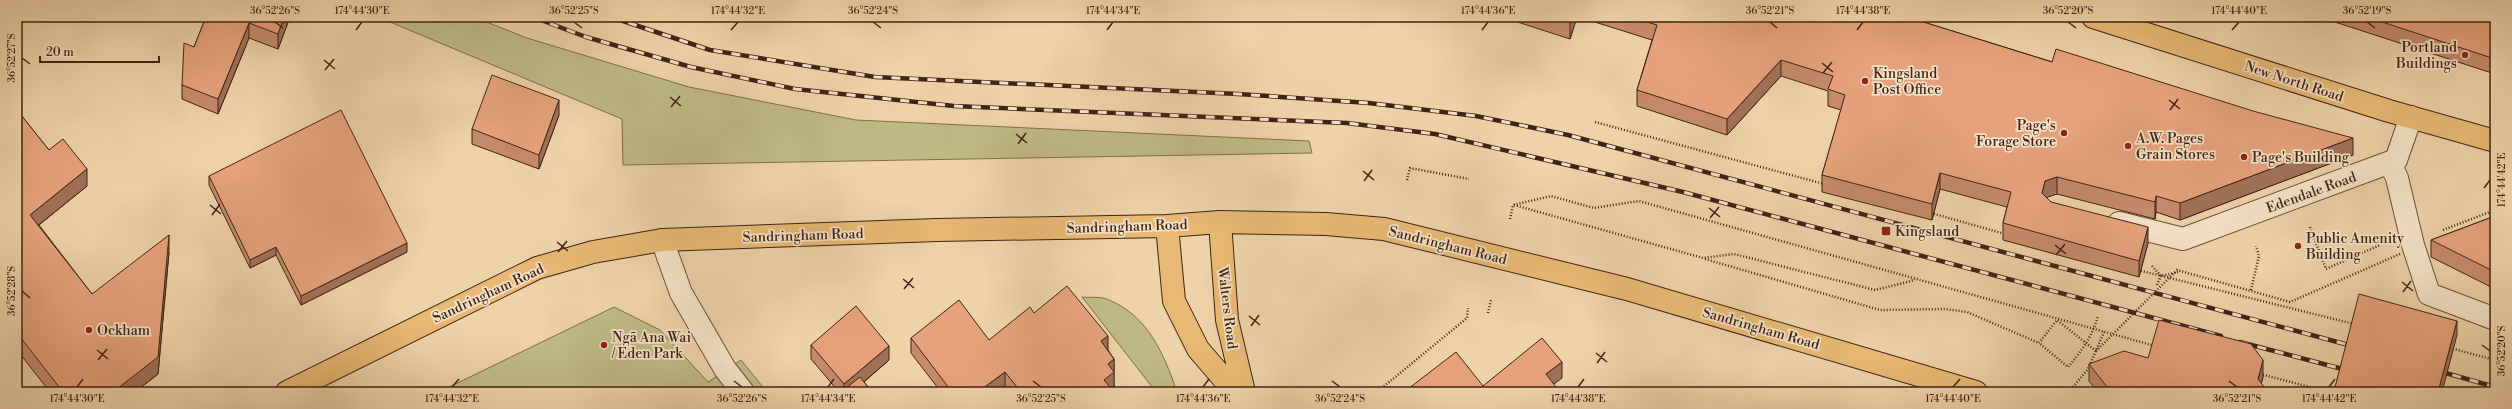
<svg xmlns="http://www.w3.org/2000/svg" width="2512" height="409" viewBox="0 0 2512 409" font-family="'Libre Bodoni',serif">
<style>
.green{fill:#bfba84;stroke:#806e4d}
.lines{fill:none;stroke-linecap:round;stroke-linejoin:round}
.minor-casing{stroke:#6c4e3a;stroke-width:24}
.major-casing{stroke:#412216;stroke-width:24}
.path{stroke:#412216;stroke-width:2.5;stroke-dasharray:1 2;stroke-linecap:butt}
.minor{stroke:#f4e2c6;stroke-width:22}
.major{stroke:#e7b974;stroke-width:22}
.rail-casing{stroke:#412216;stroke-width:4.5}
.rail{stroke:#f4e2c6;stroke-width:3;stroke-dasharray:9;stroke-linecap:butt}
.path-bridge{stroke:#412216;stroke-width:2.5;stroke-dasharray:1 2;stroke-linecap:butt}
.wall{fill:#c68b6b;stroke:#412216}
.shaded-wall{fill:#a17157;stroke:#412216}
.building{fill:#e6a27c;stroke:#412216}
.ticks{fill:none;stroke:#412216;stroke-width:1.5}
.poi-dot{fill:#8f2418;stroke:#f4e2c6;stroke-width:1.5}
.labels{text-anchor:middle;stroke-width:3.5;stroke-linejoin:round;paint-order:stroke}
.poi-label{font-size:14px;fill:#412216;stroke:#f4e2c6;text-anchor:start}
.street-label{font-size:14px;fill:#412216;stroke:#f4e2c6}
.neatline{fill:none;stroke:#412216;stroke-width:1.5}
.ticks-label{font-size:10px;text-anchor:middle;fill:#412216}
</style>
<rect width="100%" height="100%" fill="#eed2a8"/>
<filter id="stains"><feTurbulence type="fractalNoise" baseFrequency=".005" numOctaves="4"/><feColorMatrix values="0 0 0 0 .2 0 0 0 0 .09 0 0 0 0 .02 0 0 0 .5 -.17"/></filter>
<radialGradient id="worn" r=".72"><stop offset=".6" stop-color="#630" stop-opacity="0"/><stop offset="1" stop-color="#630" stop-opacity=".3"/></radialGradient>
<path class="green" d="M 378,17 L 474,17 L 527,38 L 689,87 L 856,120 L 1309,141 L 1312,153 L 623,165 L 622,119 Z
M 1082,297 C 1090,298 1102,296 1109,300 C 1148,316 1164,354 1177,392 L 1156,392 Z
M 614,307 L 660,330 L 708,382 L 741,360 L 767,392 L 439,392 Z"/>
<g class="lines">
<g class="minor-casing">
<path id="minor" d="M 2390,163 L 2397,178 L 2413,245 L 2429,294 L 2495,319
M 2119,223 L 2183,239 L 2396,160 L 2411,117
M 662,240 L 681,293 L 725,369 L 743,392"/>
</g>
<g class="major-casing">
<path id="major" d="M 2093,17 L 2389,111 L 2495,141
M 1220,222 L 1227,320 L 1244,392
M 1167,226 L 1174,301 L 1198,349 L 1235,392
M 287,392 L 537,268 L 593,252 L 662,240 L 937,230 L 1167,226 L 1220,222 L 1326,224 L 1384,229 L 1627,289 L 1976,392"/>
</g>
<path class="path" d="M 1595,122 L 1824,184
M 1407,180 L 1410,168 L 1469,179
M 1514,205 L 1703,258 L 1734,254 L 1875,290 L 1915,280
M 1931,213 L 2005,234
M 1510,219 L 1513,205 L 1551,196 L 1594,208 L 1639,201 L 2155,346
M 2310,227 L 2326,269 L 2380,245
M 2443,230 L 2495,210
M 1705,259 L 1880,310 L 1945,309 L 1967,312 L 2039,343
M 2152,266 L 2161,276 L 2178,272
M 2138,270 L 2354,324
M 2157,285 L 2161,276
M 2251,290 L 2259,256 L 2256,246
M 1488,313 L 1491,300
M 2450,348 L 2495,360
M 2096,351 L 2057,320 L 2039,343 L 2068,367 C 2081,352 2093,335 2098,316
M 2260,374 L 2329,392
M 2073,387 L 2088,369 L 2104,332
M 1377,392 L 1467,318 L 1468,308"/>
<use href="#minor" class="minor"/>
<use href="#major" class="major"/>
<g class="rail-casing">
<path id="rail" d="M 533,17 L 586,37 L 691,67 L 795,89 L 954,106 L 1347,123 L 1435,134 L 1683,192 L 2221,336
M 611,17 L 710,50 L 875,77 L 1238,94 L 1369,103 L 1476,116 L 1568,135 L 2356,347
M 2240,342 L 2350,371
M 2435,370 L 2495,387"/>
</g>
<use href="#rail" class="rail"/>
<path class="path-bridge" d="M 2096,351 L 2177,270 L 2290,302 L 2400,254"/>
</g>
<path class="wall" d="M 206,17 L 290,17 L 278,49 L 249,38 L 218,114 L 182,99 L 182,85 L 194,47 Z
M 1502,17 L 1577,17 L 1570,39 Z
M 1579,17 L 1920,17 L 1920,21 L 2353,155 L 2180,220 L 2156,212 L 2155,219 L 2057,194 L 2046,197 L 2051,202 L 2148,243 L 2139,277 L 2003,240 L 2003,223 L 2007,207 L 1940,189 L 1932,220 L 1822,192 L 1822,175 L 1841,110 L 1828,106 L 1828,91 L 1781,76 L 1727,135 L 1637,106 L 1637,90 L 1652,40 Z
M 2320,17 L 2495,17 L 2495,74 L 2338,23 Z
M 17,110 L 49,150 L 87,186 L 39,225 L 92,294 L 169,252 L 158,374 L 135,392 L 50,392 L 17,350 Z
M 559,115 L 539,169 L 472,144 L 472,129 Z
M 209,176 L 407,252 L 301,305 L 276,255 L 250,268 L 209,185 Z
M 2495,216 L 2495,289 L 2431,257 L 2431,240 Z
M 911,338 L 989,340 L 1108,350 L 1114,359 L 1114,387 L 1112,389 L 1114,392 L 1009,392 L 1005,387 L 999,392 L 941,392 L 911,353 Z
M 811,345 L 889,360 L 864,382 L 872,392 L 839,392 L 811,359 Z
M 2148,358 L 2263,377 L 2261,384 L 2268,392 L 2098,392 L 2089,381 L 2089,364 Z"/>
<path class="shaded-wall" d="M 284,17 L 290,17 L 278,49 L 278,34 Z
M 1572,17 L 1577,17 L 1570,39 L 1570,22 Z
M 1918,17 L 1920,17 L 1920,25 L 1917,20 Z
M 249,23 L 249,38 L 218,114 L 218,99 Z
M 1781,60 L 1781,76 L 1727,135 L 1727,119 Z
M 559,100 L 559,115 L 539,169 L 539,155 Z
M 2353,138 L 2353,155 L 2180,220 L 2180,203 Z
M 87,169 L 87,186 L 30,232 L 30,215 Z
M 1940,173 L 1940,189 L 1932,220 L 1932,204 Z
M 2057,177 L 2057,194 L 2045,198 L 2042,193 L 2045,181 Z
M 2156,196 L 2156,212 L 2155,219 L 2155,202 Z
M 2148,227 L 2148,243 L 2139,277 L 2139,261 Z
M 169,235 L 169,252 L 158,374 L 135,392 L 113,392 Z
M 407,243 L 407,252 L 301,305 L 301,296 Z
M 276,247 L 276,255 L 250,268 L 250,260 Z
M 2457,321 L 2457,335 L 2442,392 L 2438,392 Z
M 1108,336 L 1108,351 L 1101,341 Z
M 889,346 L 889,360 L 852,392 L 844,392 L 844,384 Z
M 1114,359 L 1114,387 L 1108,392 L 1104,380 L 1108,364 Z
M 2263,360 L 2263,377 L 2259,392 L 2258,379 Z
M 1562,362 L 1562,378 L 1546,390 L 1546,374 Z
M 1005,372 L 1005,387 L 999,392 L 978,392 Z"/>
<path class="building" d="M 206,17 L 284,17 L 278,34 L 249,23 L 218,99 L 182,85 L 184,43 L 194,47 Z
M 1554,17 L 1572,17 L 1570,22 Z
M 1631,17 L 1918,17 L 1917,20 L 2052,62 L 2056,49 L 2253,111 L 2353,138 L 2180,203 L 2156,196 L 2155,202 L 2057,177 L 2045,181 L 2042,193 L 2051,202 L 2148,227 L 2139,261 L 2003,223 L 2011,192 L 1940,173 L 1932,204 L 1822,175 L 1845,95 L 1828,89 L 1833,76 L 1781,60 L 1727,119 L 1637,90 L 1657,25 Z
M 2367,17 L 2495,17 L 2495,59 Z
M 492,75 L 559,100 L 539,155 L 472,129 Z
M 17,110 L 49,150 L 63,139 L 87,169 L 30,215 L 92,294 L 169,235 L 158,357 L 113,392 L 63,392 L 17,333 Z
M 341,110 L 407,243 L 301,296 L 276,247 L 250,260 L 209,176 Z
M 2495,216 L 2495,272 L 2431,240 Z
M 1067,286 L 1108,336 L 1101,341 L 1114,359 L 1108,364 L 1114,372 L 1104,380 L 1114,392 L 1021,392 L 1005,372 L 978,392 L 952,392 L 911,338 L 959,300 L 989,340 L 1030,307 L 1034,313 Z
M 2359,294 L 2457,321 L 2438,392 L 2339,392 L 2334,391 Z
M 856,306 L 889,346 L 844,384 L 811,345 Z
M 2159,320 L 2251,344 L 2263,360 L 2258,379 L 2268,392 L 2111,392 L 2089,364 L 2124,351 L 2148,358 Z
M 1542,338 L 1562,362 L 1546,374 L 1560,392 L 1404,392 L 1456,352 L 1483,386 Z
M 860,377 L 872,392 L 841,392 Z"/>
<path class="ticks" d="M 275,22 L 283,28M 574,22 L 582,28M 873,22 L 881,28M 1770,22 L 1777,28M 2068,22 L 2076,28M 2367,22 L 2375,28M 356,30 L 362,22M 731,30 L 738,22M 1107,30 L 1113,22M 1482,30 L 1488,22M 1857,30 L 1863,22M 2232,30 L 2239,22M 22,58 L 30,64M 324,60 L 335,69M 1822,63 L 1833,72M 325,70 L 334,59M 1823,73 L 1832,62M 670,97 L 681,106M 2169,100 L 2180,109M 671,107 L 680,96M 2170,110 L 2178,99M 1016,134 L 1027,143M 1018,144 L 1026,133M 1363,171 L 1374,180M 1364,181 L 1372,170M 2484,188 L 2490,180M 210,205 L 221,214M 1709,208 L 1720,217M 212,215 L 220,204M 1710,218 L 1719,207M 557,242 L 568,251M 2055,245 L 2066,254M 558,252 L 567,241M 2056,255 L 2065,244M 903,279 L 914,288M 2402,282 L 2413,291M 904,289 L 913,278M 22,291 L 30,298M 2403,292 L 2411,281M 1249,316 L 1260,325M 1251,326 L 1259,315M 2482,345 L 2490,351M 97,350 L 108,359M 1596,353 L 1607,362M 98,360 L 107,349M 1597,363 L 1605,352M 734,381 L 742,387M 1033,381 L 1041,387M 1332,381 L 1340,387M 2229,381 L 2237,387M 77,387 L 83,379M 452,387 L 459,379M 828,387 L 834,379M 1203,387 L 1209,379M 1578,387 L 1584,379M 1953,387 L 1960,379M 2329,387 L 2335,379"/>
<g class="poi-dot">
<circle cx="2465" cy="55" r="4"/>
<circle cx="1865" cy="81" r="4"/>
<circle cx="2064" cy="133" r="4"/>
<circle cx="2128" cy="146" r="4"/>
<circle cx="2244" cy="157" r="4"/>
<rect x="1881" y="226" width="10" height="10" rx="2"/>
<circle cx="2298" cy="246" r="4"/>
<circle cx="89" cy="330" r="4"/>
<circle cx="604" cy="345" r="4"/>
</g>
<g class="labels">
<g class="poi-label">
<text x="2457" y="52" text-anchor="end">Portland<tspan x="2457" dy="16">Buildings</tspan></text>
<text x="1873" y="78">Kingsland<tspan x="1873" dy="16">Post Office</tspan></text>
<text x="2056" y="130" text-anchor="end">Page's<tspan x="2056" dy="16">Forage Store</tspan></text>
<text x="2136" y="143">A.W. Pages<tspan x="2136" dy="16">Grain Stores</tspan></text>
<text x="2252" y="162">Page's Building</text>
<text x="1895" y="236">Kingsland</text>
<text x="2306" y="243">Public Amenity<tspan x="2306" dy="16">Building</tspan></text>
<text x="97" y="335">Ockham</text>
<text x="612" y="342">Ngā Ana Wai<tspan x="612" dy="16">/ Eden Park</tspan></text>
</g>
<g class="street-label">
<text transform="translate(2294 81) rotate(18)" y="5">New North Road</text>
<text transform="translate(2311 192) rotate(-20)" y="5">Edendale Road</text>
<text transform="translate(1127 226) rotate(-2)" y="5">Sandringham Road</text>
<text transform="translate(803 235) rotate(-2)" y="5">Sandringham Road</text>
<text transform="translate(1448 245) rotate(14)" y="5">Sandringham Road</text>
<text transform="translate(488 293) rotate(-25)" y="5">Sandringham Road</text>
<text transform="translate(1228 308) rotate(83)" y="5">Walters Road</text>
<text transform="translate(1761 328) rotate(16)" y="5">Sandringham Road</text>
</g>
</g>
<rect width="2512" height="409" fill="none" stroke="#eed2a8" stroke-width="44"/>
<path d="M40 56v6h119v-6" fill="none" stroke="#412216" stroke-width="2"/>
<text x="46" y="56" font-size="12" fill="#412216" stroke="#f4e2c6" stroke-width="3" paint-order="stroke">20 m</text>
<rect x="22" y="22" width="2468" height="365" class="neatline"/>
<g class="ticks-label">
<text x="275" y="14">36°52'26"S</text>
<text x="362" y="14">174°44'30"E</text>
<text x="574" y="14">36°52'25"S</text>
<text x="738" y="14">174°44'32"E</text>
<text x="873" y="14">36°52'24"S</text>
<text x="1113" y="14">174°44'34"E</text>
<text x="1488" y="14">174°44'36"E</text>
<text x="1770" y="14">36°52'21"S</text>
<text x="1863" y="14">174°44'38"E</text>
<text x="2068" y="14">36°52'20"S</text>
<text x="2239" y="14">174°44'40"E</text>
<text x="2367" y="14">36°52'19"S</text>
<text transform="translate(11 58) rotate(-90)" y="4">36°52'27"S</text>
<text transform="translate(2501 180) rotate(-90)" y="4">174°44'42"E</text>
<text transform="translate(11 291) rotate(-90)" y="4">36°52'28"S</text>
<text transform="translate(2501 351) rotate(-90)" y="4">36°52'20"S</text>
<text x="77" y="402">174°44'30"E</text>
<text x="452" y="402">174°44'32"E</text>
<text x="742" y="402">36°52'26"S</text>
<text x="828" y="402">174°44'34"E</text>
<text x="1041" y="402">36°52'25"S</text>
<text x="1203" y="402">174°44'36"E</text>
<text x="1340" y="402">36°52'24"S</text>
<text x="1578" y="402">174°44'38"E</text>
<text x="1953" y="402">174°44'40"E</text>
<text x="2237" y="402">36°52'21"S</text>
<text x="2329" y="402">174°44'42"E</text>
</g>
<rect width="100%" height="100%" filter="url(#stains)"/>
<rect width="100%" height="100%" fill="url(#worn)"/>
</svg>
